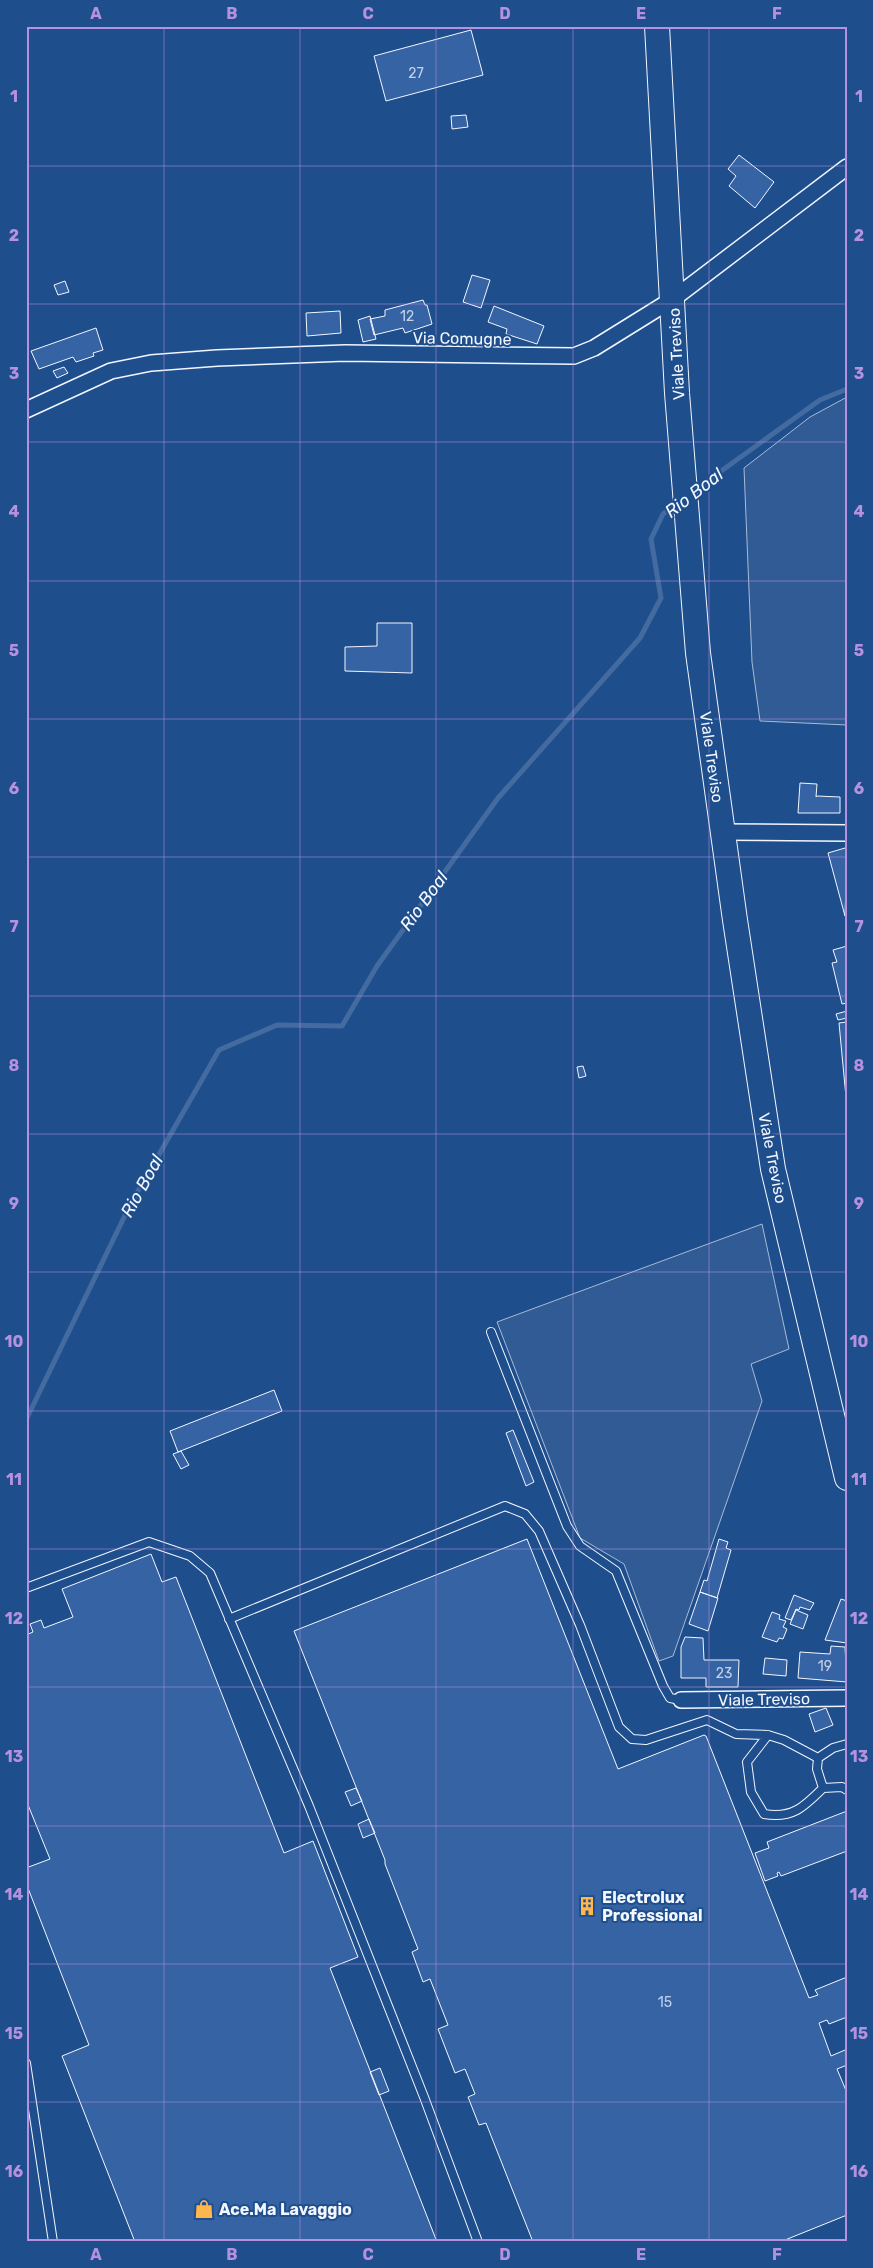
<svg xmlns="http://www.w3.org/2000/svg" width="873" height="2268" viewBox="0 0 873 2268" font-family="Rubik,sans-serif">
<style>
.built{fill:#305b95;stroke:#a8bbd7}
.lines{fill:none;stroke-linecap:round;stroke-linejoin:round}
.stream{stroke:#446ba0;stroke-width:5}
.building{fill:#3563a3;stroke:#f2f6ff}
.lane-casing{stroke:#f2f6ff;stroke-width:10}
.street-casing{stroke:#f2f6ff;stroke-width:18}
.primary-casing{stroke:#f2f6ff;stroke-width:26}
.lane{stroke:#1f4e8c;stroke-width:8}
.street{stroke:#1f4e8c;stroke-width:15}
.primary{stroke:#1f4e8c;stroke-width:24}
.grid{fill:none;stroke:#b691df;stroke-width:1;stroke-opacity:0.55}
.labels{text-anchor:middle;stroke-width:4;stroke-linejoin:round;paint-order:stroke}
.number-label{font-size:14px;fill:#c3d1e8}
.street-label{font-size:16px;fill:#f2f6ff;stroke:#1f4e8c}
.poi-label{font-size:16px;font-weight:bold;fill:#f2f6ff;stroke:#1f4e8c;text-anchor:start}
.water-label{font-size:18px;font-style:italic;fill:#f2f6ff;stroke:#1f4e8c}
.neatline{fill:none;stroke:#b691df;stroke-width:2}
.grid-label{font-size:16px;text-anchor:middle;font-weight:bold;fill:#b691df}
</style>
<rect width="100%" height="100%" fill="#1f4e8c"/>
<path class="built" d="M 847,397 L 847,725 L 760,721 L 752,662 L 744,468 L 810,417 Z
M 762,1224 L 789,1349 L 751,1364 L 762,1401 L 673,1656 L 659,1661 L 624,1564 L 580,1538 L 497,1322 Z"/>
<g class="lines">
<path class="stream" d="M 692,492 L 820,400 L 847,389
M 26,1420 L 130,1205 L 219,1050 L 277,1025 L 342,1026 L 377,966 L 498,798 L 640,638 L 661,598 L 651,539 L 663,514 L 679,501"/>
</g>
<path class="building" d="M 471,30 L 483,75 L 386,101 L 374,56 Z
M 466,115 L 468,127 L 452,129 L 451,116 Z
M 739,155 L 774,182 L 755,208 L 729,186 L 736,176 L 728,169 Z
M 472,275 L 490,280 L 481,308 L 463,302 Z
M 65,281 L 69,292 L 58,295 L 54,285 Z
M 423,300 L 425,305 L 427,305 L 432,324 L 405,333 L 403,328 L 374,335 L 370,319 L 385,316 L 385,310 Z
M 494,306 L 544,326 L 537,344 L 506,334 L 507,329 L 488,322 Z
M 340,311 L 341,333 L 307,336 L 306,313 Z
M 370,316 L 376,339 L 363,342 L 358,320 Z
M 96,328 L 103,350 L 93,353 L 94,356 L 76,362 L 73,357 L 39,369 L 31,351 Z
M 64,367 L 68,373 L 57,378 L 53,371 Z
M 377,623 L 412,623 L 412,673 L 345,671 L 345,647 L 377,646 Z
M 800,783 L 817,784 L 816,797 L 817,796 L 840,797 L 840,813 L 798,813 Z
M 845,848 L 847,854 L 845,916 L 828,853 Z
M 847,946 L 847,1003 L 842,1004 L 832,963 L 837,962 L 833,950 Z
M 847,1011 L 847,1018 L 838,1020 L 836,1014 Z
M 847,1022 L 847,1108 L 839,1023 Z
M 583,1066 L 586,1076 L 579,1078 L 577,1067 Z
M 274,1390 L 282,1411 L 178,1452 L 170,1431 Z
M 513,1430 L 534,1482 L 526,1486 L 506,1433 Z
M 181,1451 L 189,1465 L 181,1469 L 173,1454 Z
M 527,1539 L 618,1769 L 704,1735 L 706,1736 L 809,1998 L 818,1995 L 815,1990 L 847,1977 L 847,2017 L 829,2024 L 827,2020 L 819,2023 L 831,2056 L 845,2050 L 847,2054 L 847,2065 L 837,2069 L 847,2093 L 847,2215 L 785,2240 L 785,2242 L 533,2242 L 486,2123 L 479,2125 L 468,2097 L 475,2094 L 465,2069 L 455,2073 L 438,2029 L 448,2025 L 430,1979 L 423,1982 L 412,1952 L 418,1949 L 385,1864 L 385,1860 L 294,1631 Z
M 719,1539 L 728,1542 L 726,1548 L 731,1550 L 717,1598 L 700,1592 L 704,1580 L 707,1581 Z
M 151,1554 L 162,1582 L 176,1577 L 284,1853 L 313,1841 L 358,1957 L 330,1968 L 437,2242 L 135,2242 L 62,2056 L 89,2045 L 26,1883 L 26,1868 L 50,1859 L 26,1800 L 26,1635 L 33,1632 L 30,1624 L 41,1620 L 44,1628 L 73,1617 L 62,1589 Z
M 700,1592 L 718,1598 L 708,1631 L 689,1624 Z
M 794,1595 L 814,1603 L 810,1610 L 800,1607 L 799,1610 L 796,1609 L 791,1620 L 785,1618 Z
M 841,1599 L 847,1601 L 847,1643 L 825,1640 Z
M 796,1610 L 808,1615 L 803,1629 L 790,1624 Z
M 772,1612 L 780,1615 L 779,1619 L 786,1621 L 783,1627 L 787,1629 L 783,1639 L 779,1638 L 777,1642 L 762,1637 Z
M 685,1637 L 703,1638 L 704,1660 L 739,1660 L 738,1687 L 706,1687 L 706,1678 L 681,1678 L 681,1647 Z
M 831,1646 L 845,1647 L 847,1682 L 798,1678 L 800,1652 L 830,1654 Z
M 765,1658 L 787,1660 L 786,1676 L 763,1674 Z
M 826,1708 L 833,1725 L 815,1732 L 809,1714 Z
M 356,1788 L 362,1801 L 351,1806 L 345,1792 Z
M 847,1811 L 847,1851 L 781,1876 L 779,1872 L 777,1873 L 778,1876 L 765,1881 L 755,1853 L 769,1848 L 767,1842 Z
M 369,1819 L 375,1833 L 363,1838 L 358,1824 Z
M 380,2068 L 389,2091 L 379,2095 L 370,2072 Z"/>
<g class="lines">
<g class="lane-casing">
<path id="lane" d="M 491,1332 L 567,1526 L 580,1546 L 616,1571 L 663,1686 L 670,1698 L 681,1700
M 26,1588 L 149,1542 L 190,1556 L 210,1573 L 309,1806 L 424,2097 L 478,2242
M 229,1619 L 505,1506 L 525,1514 L 539,1531 L 580,1625 L 619,1727 L 632,1739 L 646,1740 L 707,1720 L 736,1734 L 768,1735 L 784,1740 L 818,1758
M 768,1735 L 747,1762 L 751,1792 L 764,1814 C 792,1819 804,1807 823,1788
M 847,1744 L 833,1748 L 818,1758 L 817,1769 L 823,1788 L 842,1787 L 847,1790
M 26,2063 L 53,2242"/>
</g>
<g class="street-casing">
<path id="street" d="M 26,410 L 111,371 L 151,363 L 217,358 L 345,353 L 574,356 L 594,348 L 673,299 L 847,167
M 722,832 L 847,833
M 681,1700 L 847,1698"/>
</g>
<g class="primary-casing">
<path id="primary" d="M 657,26 L 677,393 L 698,653 L 735,920 L 773,1169 L 847,1478"/>
</g>
<use href="#lane" class="lane"/>
<use href="#street" class="street"/>
<use href="#primary" class="primary"/>
</g>
<path class="grid" d="M 164,26 L 164,2242M 300,26 L 300,2242M 436,26 L 436,2242M 573,26 L 573,2242M 709,26 L 709,2242M 26,166 L 847,166M 26,304 L 847,304M 26,442 L 847,442M 26,581 L 847,581M 26,719 L 847,719M 26,857 L 847,857M 26,996 L 847,996M 26,1134 L 847,1134M 26,1272 L 847,1272M 26,1411 L 847,1411M 26,1549 L 847,1549M 26,1687 L 847,1687M 26,1826 L 847,1826M 26,1964 L 847,1964M 26,2102 L 847,2102"/>
<defs>
<g id="building-bare" transform="scale(1.5)"><path d="M-4-6H4V6H1V3H-1V6H-4ZM-2.5-4.3h1.7v1.8h-1.7ZM.8-4.3h1.7v1.8H.8ZM-2.5-1h1.7V.8h-1.7ZM.8-1h1.7V.8H.8Z" fill="#ffb74d" stroke="#1f4e8c" stroke-width="2.5" paint-order="stroke"/></g>
<g id="shop-bare" transform="scale(1.5)"><path d="M-5-2.5h2.3a2.7 3.5 0 0 1 5.4 0H5L5.5 6h-11ZM-1.5-2.5h3a1.5 2.3 0 0 0-3 0Z" fill="#ffb74d" stroke="#1f4e8c" stroke-width="2.5" paint-order="stroke"/></g>
</defs>
<g fill-rule="evenodd">
<use href="#building-bare" x="587" y="1906"/>
<use href="#shop-bare" x="204" y="2209"/>
</g>
<g class="labels">
<g class="number-label">
<text x="416" y="78">27</text>
<text x="407" y="321">12</text>
<text x="825" y="1671">19</text>
<text x="724" y="1678">23</text>
<text x="665" y="2007">15</text>
</g>
<g class="street-label">
<text transform="translate(462 338) rotate(1)" y="6">Via Comugne</text>
<text transform="translate(676 354) rotate(-93)" y="6">Viale Treviso</text>
<text transform="translate(712 757) rotate(82)" y="6">Viale Treviso</text>
<text transform="translate(773 1158) rotate(79)" y="6">Viale Treviso</text>
<text transform="translate(764 1699) rotate(-1)" y="6">Viale Treviso</text>
</g>
<g class="poi-label">
<text x="602" y="1903">Electrolux<tspan x="602" dy="18">Professional</tspan></text>
<text x="219" y="2215">Ace.Ma Lavaggio</text>
</g>
<g class="water-label">
<text transform="translate(694 493) rotate(-38)" y="6">Rio Boal</text>
<text transform="translate(424 901) rotate(-54)" y="6">Rio Boal</text>
<text transform="translate(142 1186) rotate(-61)" y="6">Rio Boal</text>
</g>
</g>
<rect width="873" height="2268" fill="none" stroke="#1f4e8c" stroke-width="55"/>
<rect x="28" y="28" width="818" height="2212" class="neatline"/>
<g class="grid-label">
<text x="96" y="19">A</text>
<text x="232" y="19">B</text>
<text x="368" y="19">C</text>
<text x="505" y="19">D</text>
<text x="641" y="19">E</text>
<text x="777" y="19">F</text>
<text x="14" y="102">1</text>
<text x="859" y="102">1</text>
<text x="14" y="241">2</text>
<text x="859" y="241">2</text>
<text x="14" y="379">3</text>
<text x="859" y="379">3</text>
<text x="14" y="517">4</text>
<text x="859" y="517">4</text>
<text x="14" y="656">5</text>
<text x="859" y="656">5</text>
<text x="14" y="794">6</text>
<text x="859" y="794">6</text>
<text x="14" y="932">7</text>
<text x="859" y="932">7</text>
<text x="14" y="1071">8</text>
<text x="859" y="1071">8</text>
<text x="14" y="1209">9</text>
<text x="859" y="1209">9</text>
<text x="14" y="1347">10</text>
<text x="859" y="1347">10</text>
<text x="14" y="1485">11</text>
<text x="859" y="1485">11</text>
<text x="14" y="1624">12</text>
<text x="859" y="1624">12</text>
<text x="14" y="1762">13</text>
<text x="859" y="1762">13</text>
<text x="14" y="1900">14</text>
<text x="859" y="1900">14</text>
<text x="14" y="2039">15</text>
<text x="859" y="2039">15</text>
<text x="14" y="2177">16</text>
<text x="859" y="2177">16</text>
<text x="96" y="2260">A</text>
<text x="232" y="2260">B</text>
<text x="368" y="2260">C</text>
<text x="505" y="2260">D</text>
<text x="641" y="2260">E</text>
<text x="777" y="2260">F</text>
</g>
</svg>
